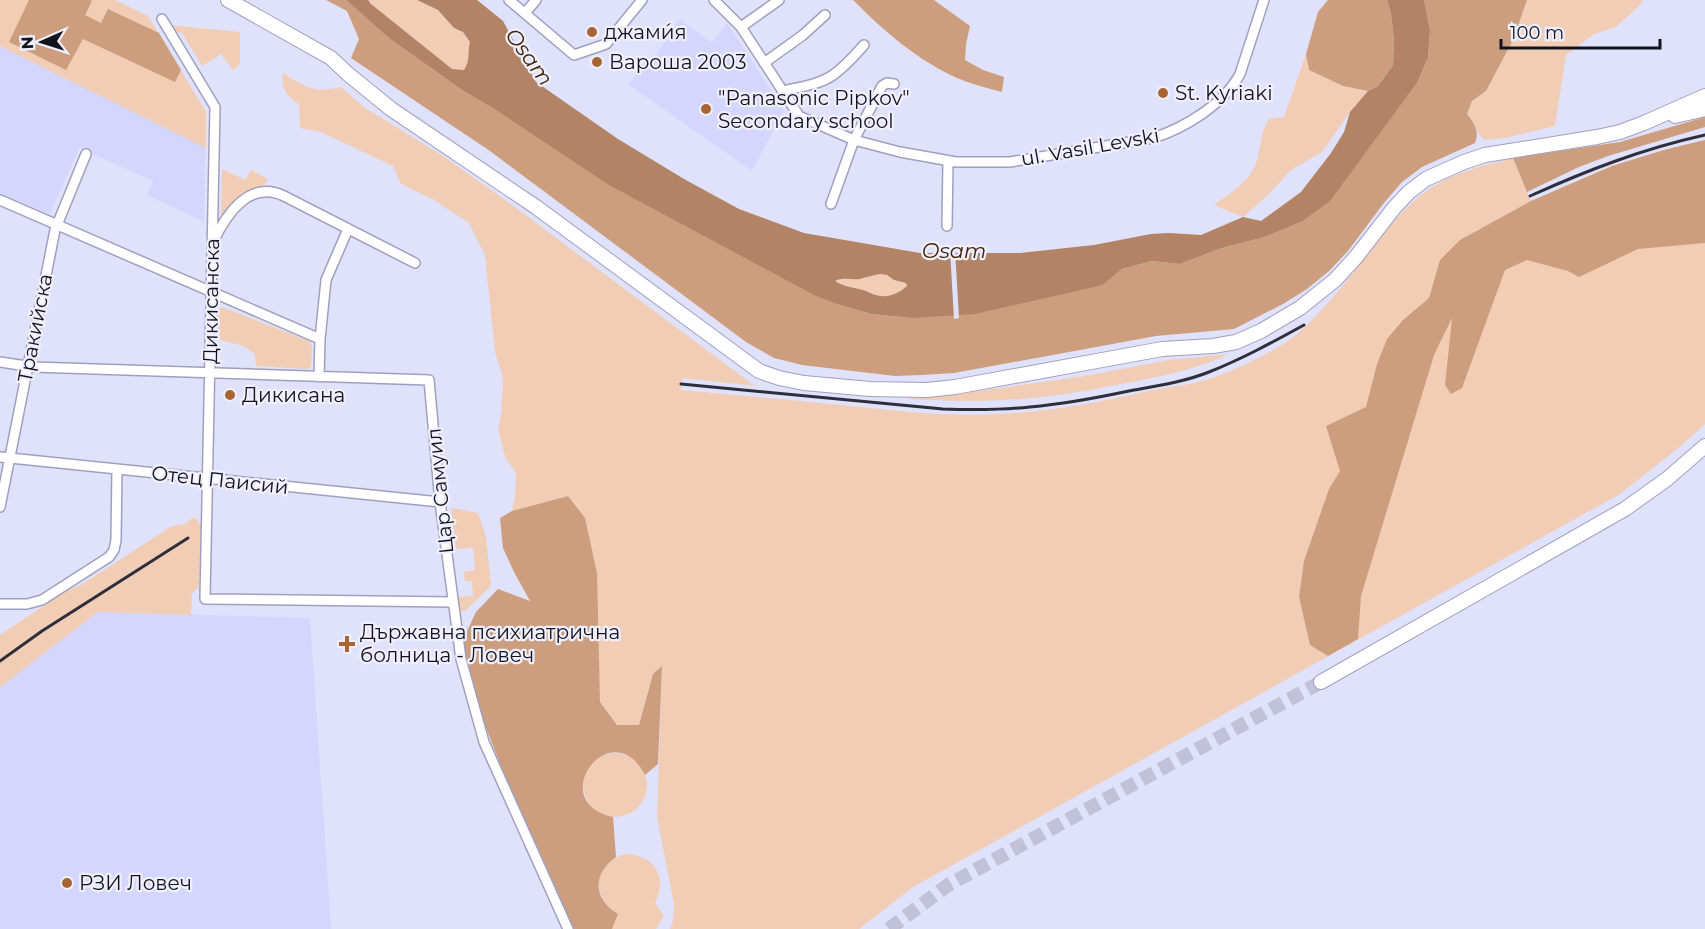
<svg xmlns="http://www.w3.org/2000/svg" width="1705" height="929" viewBox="0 0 1705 929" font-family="Montserrat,sans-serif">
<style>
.built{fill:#d5d6fe}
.green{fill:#f1cdb6}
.forest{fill:#cd9e7e}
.water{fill:#b28465;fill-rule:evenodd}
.pier{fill:#e0e1fb}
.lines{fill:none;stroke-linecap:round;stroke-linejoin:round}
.secondary-tunnel{stroke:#c1c2da;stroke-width:14;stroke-dasharray:14 7;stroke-linecap:butt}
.street-casing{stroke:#9fa0bf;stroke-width:12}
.secondary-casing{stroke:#9fa0bf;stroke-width:16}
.street{stroke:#fff;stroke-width:9}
.secondary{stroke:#fff;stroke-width:14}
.rail{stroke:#2f2f3c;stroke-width:3}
.poi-dot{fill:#a86533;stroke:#efeffd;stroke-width:2}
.labels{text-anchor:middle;stroke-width:4.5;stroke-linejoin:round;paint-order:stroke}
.poi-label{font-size:20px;fill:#13131e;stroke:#efeffd;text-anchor:start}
.street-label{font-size:20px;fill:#13131e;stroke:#efeffd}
.water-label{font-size:21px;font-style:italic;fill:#422209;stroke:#efeffd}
</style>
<rect width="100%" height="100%" fill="#e0e1fb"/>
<path class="built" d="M 0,0 L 206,112 L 204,222 L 147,195 L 153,181 L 79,148 L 50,214 L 0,193 Z
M 680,19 L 712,43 L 727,23 L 784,110 L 752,171 L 629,85 L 648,58 L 652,61 Z
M 98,612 L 310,618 L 331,929 L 0,929 L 0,687 Z"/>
<path class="green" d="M 0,0 L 115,0 L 148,16 L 206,112 L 206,148 L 0,46 Z
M 368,0 L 417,0 L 438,10 L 454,28 L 463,32 L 471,43 C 467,53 471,59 465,70 L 452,70 L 371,4 Z
M 1527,0 L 1643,0 L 1639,6 L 1616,27 L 1594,34 L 1566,55 L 1555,126 L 1505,138 L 1485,140 C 1476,133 1474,124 1467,114 L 1472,101 L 1486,91 L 1513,40 Z
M 169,25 L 240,32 L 240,64 L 233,70 L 221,54 L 202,66 L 182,33 L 174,32 Z
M 1306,54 L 1309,70 L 1343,86 L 1368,91 L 1350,112 L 1322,152 L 1291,170 L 1267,196 L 1243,217 L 1214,205 C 1232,192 1254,179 1258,156 C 1262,140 1260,134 1269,119 L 1284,117 Z
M 283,73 C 306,87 313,94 341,87 L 364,107 L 443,156 L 512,205 L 755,386 L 682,378 L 681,390 C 738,395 794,400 851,406 C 900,411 949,417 998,414 C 1052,412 1105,401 1157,389 C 1175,386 1195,384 1212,378 C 1237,369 1277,351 1297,334 C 1323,312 1349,278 1370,251 C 1388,228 1406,204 1431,188 C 1455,172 1485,165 1513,158 L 1531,201 L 1612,166 L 1664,150 L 1705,140 L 1705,424 L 1682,445 L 1620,494 L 913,887 L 859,929 L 670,929 L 673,921 L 674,904 L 657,817 L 662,667 L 653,674 L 639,725 L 617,725 L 600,702 L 598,644 L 568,496 L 512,511 L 515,497 L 516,473 L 505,457 L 498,428 L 501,414 L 503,379 L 495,352 L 485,255 L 469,223 L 434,200 L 401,184 L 393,166 L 321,132 L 300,128 L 299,104 C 286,96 281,88 283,73 Z
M 222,169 L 245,180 L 251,170 L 268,179 C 263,189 253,188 244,194 C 234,201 228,209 221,218 Z
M 880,274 L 887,275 L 894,280 L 906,283 L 907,286 C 899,293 887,299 876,295 C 871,294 867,291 863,290 C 853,287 843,287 835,281 C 843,277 851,280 860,279 C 867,277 873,275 880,274 Z
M 222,307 L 309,341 L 312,344 L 311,367 L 308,369 L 256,366 L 255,354 L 244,346 L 216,339 L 216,312 Z
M 1229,354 C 1198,369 1166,375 1132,382 C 1096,389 1060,396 1023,399 C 984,402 944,401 904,399 L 972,392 L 1084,376 L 1169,360 Z
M 451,508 L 478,513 L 486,537 L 491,586 L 465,611 L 460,611 L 457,602 L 459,597 L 473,596 L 472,581 L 465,581 L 464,572 L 475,570 L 473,548 L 456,549 Z
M 192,518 L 196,518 L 201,526 L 199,587 L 192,593 L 191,615 L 98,612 L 0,687 L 0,635 L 66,591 L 81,585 L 172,526 L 185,524 Z
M583 785a32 32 0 1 1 64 0a32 32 0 1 1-64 0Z
M 625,854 C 655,855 668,877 655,903 L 664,916 L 656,929 L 612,929 L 618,914 C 590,897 593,864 625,854 Z"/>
<path class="forest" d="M 29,0 L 89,0 L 92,1 L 85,15 L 101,23 L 108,9 L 159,33 L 181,70 L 175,82 L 83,39 L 66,70 L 9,42 Z
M 326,0 L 346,0 L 390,39 L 462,90 L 837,304 L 871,314 L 912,318 L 1103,285 L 1122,269 L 1152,261 L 1180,264 L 1222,248 L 1265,237 L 1303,221 L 1330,200 L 1417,83 L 1428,58 L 1430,30 L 1424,0 L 1527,0 L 1513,40 L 1486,91 L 1472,101 L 1467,114 C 1474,123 1480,132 1475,143 L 1422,167 L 1402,182 L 1383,204 L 1348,251 L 1329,271 L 1307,289 L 1283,304 L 1234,329 L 1156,336 L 954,373 L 922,375 L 895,376 L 802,365 L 774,358 L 746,342 L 490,151 L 351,58 L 359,39 L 347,11 Z
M 853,0 L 934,0 L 970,26 L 966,44 L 965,60 L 983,70 L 1004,77 L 1002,92 C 987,88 971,84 957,78 C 917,60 884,31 853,0 Z
M 1328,0 L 1387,0 L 1391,14 L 1394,41 L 1393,65 L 1378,86 L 1368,91 L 1343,86 L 1309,70 L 1306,54 L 1318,12 Z
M 1705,117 L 1705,127 L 1608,156 L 1579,167 L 1527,192 L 1513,158 L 1620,142 Z
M 1705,140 L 1705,243 L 1638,249 L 1579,277 L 1568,271 L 1527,260 L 1505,270 L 1462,388 L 1451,394 L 1445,385 L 1452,318 L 1434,355 L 1361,596 L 1358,639 L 1328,656 L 1310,645 L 1299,597 L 1304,561 L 1329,489 L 1340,471 L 1326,426 L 1366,407 L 1377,364 L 1387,339 L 1403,320 L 1429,298 L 1440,260 L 1460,240 L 1531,201 L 1612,166 L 1664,150 Z
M 568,496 L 585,518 L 597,573 L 600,702 L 617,725 L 639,725 L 653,674 L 662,666 L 658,764 L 645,775 C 612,711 543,801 613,817 L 616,857 C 592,874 593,899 618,914 L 612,929 L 574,929 L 501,766 L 484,723 L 462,642 L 476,612 L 498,589 L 530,601 L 514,572 L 503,548 L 500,518 L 512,511 Z"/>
<path class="water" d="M 346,0 L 368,0 L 371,4 L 452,69 L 464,70 C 471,59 467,53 470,42 L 463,32 L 454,28 L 438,10 L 417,0 L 477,0 L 503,21 L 536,82 L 618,139 L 684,179 L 739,209 L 804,233 L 920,253 L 1020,253 L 1094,245 L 1151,234 L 1169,233 L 1201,235 L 1243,217 L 1261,221 L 1301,192 L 1331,153 L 1344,132 L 1350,112 L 1368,91 L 1378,86 L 1393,65 L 1394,41 L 1391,14 L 1387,0 L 1424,0 L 1430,30 L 1428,58 L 1417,83 L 1330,201 L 1303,221 L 1265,237 L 1222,248 L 1180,264 L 1152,261 L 1122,269 L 1103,285 L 975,314 L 912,318 L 871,314 L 837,304 L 814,295 L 609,185 L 493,108 L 462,90 L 390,39 ZM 880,274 L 887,275 L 894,280 L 906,283 L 907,286 C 899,293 887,299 876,295 C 871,294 867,291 863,290 C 853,287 844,287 835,281 C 843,277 851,280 860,279 C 867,277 873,275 880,274 Z"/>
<path class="pier" d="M 950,250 L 955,250 L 959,318 L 954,319 Z"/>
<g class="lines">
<path class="secondary-tunnel" d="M 889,929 L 948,885 L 1321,682"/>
<g class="street-casing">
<path id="street" d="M 509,0 L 574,55 L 606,44 L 642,0
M 714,0 L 741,27 L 799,116 L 854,140 L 900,152 L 956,162 L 1010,162 L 1153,138 C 1185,128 1224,104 1240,74 L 1264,0
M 525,13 L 536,0
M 162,19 L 215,107 L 205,599 L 452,602
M 741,27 L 779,0
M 764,63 L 803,35 L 825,15
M 783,91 C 799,87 819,85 833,75 C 845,67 855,55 864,45
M 0,200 L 320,339
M 831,204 L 854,140 L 882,86 L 887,83 L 894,84
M 947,226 L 948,161
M 213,242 C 226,215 249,179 284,196 L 415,263
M 0,362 L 33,367 L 429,380 L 440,502 L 461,659 L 484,742 L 568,929
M 319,377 L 320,339 L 326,280 L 348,229
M 0,457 L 440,502
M 0,507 L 55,230 L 86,154
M 0,604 L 27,604 L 42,600 L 109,557 L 114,550 L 116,540 L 117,469"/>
</g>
<g class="secondary-casing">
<path id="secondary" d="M 228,0 L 331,58 L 348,74 L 391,109 L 536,207 L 759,371 L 779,378 L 804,383 L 870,389 L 927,390 L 955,387 L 1162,349 L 1213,346 L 1236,342 L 1261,331 L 1300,308 L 1335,280 L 1356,257 L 1394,208 L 1409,192 L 1426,179 L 1464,162 L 1485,155 L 1597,137 L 1620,132 L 1644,123 L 1705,96
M 1675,116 L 1705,109
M 1321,682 L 1625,509 L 1667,479 L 1705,446"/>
</g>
<use href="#street" class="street"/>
<use href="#secondary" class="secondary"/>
<path class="rail" d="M 1530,196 C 1588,170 1642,149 1705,135
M 681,384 L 943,409 C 972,410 1001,410 1030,407 C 1063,404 1096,398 1129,391 C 1156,386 1184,382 1209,372 C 1242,359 1273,342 1304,325
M 0,661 L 42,631 L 188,538"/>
</g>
<g class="poi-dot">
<circle cx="592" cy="32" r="6"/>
<circle cx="597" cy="62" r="6"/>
<circle cx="1163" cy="93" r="6"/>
<circle cx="706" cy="109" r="6"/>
<circle cx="230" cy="395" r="6"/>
<path d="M344 635h6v6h6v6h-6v6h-6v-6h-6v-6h6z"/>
<circle cx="67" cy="883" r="6"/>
</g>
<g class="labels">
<g class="poi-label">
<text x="604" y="39">джами́я</text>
<text x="609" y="69">Вароша 2003</text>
<text x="1175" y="100">St. Kyriaki</text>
<text x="718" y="105">"Panasonic Pipkov"<tspan x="718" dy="23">Secondary school</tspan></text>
<text x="242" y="402">Дикисана</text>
<text x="360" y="639">Държавна психиатрична<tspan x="360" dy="23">болница - Ловеч</tspan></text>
<text x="79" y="890">РЗИ Ловеч</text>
</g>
<g class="street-label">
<text transform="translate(1090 147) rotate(-10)" y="7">ul. Vasil Levski</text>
<text transform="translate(211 301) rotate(-89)" y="7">Дикисанска</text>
<text transform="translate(35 328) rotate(-79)" y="7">Тракийска</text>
<text transform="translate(220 480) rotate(6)" y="7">Отец Паисий</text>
<text transform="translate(440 491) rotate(-96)" y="7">Цар Самуил</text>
</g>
<g class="water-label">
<text transform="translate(529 57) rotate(54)" y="7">Osam</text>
<text x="954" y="258">Osam</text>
</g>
</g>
<g transform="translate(42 42) rotate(267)" stroke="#efeffd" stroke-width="4.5" paint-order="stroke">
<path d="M0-4.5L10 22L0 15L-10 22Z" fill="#13131e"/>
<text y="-9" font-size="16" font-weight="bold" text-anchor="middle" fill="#13131e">N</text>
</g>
<path d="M1501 39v9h159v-9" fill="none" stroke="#13131e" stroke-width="3"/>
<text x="1510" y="39" font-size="18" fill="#13131e" stroke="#efeffd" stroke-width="4.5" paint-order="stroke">100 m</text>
</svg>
